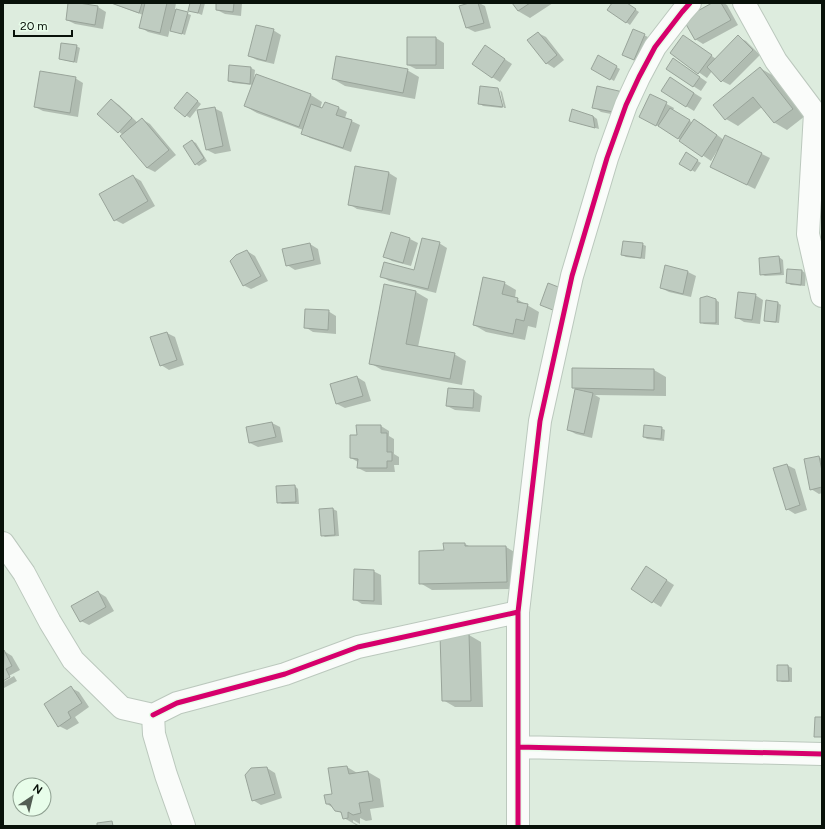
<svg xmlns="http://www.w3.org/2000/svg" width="825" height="829" viewBox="0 0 825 829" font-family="Figtree,sans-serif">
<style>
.shadow{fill:#0003}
.building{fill:#bfccc1;stroke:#99a49a}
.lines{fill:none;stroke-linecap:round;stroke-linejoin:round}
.street-casing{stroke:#bbc8bd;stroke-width:24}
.street{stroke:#fafcfa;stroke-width:22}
.cycleway-casing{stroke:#e8fdea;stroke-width:8}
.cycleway{stroke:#d6006c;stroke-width:5}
</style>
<rect width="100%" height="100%" fill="#ddecde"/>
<path class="shadow" d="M 69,3 L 98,7 L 106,12 L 103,29 L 75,24 L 67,20 Z
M 111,3 L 176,3 L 175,9 L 191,15 L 185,35 L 170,29 L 168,37 L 148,32 L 140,27 L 143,15 Z
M 191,3 L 205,3 L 202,15 L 189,10 Z
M 217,3 L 242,3 L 241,16 L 225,14 L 217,10 Z
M 473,3 L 479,3 L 485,6 L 491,28 L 475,32 L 467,28 Z
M 513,3 L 553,3 L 530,18 L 518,11 Z
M 613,3 L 626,3 L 639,12 L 630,25 L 626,22 Z
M 714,3 L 724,3 L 727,5 L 738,25 L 703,44 L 695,39 Z
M 273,30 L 281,35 L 274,64 L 257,60 L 249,56 Z
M 633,30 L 648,37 L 638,61 L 626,57 Z
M 538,33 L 546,37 L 564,60 L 554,68 L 546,63 Z
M 738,37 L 746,41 L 760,55 L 730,85 L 722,81 L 712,71 L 707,78 L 671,53 L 691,41 L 716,59 Z
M 436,38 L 444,43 L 444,69 L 416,69 L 408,65 Z
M 76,46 L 80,48 L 77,63 L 64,60 L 60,58 Z
M 493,51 L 512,64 L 500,82 L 492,77 Z
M 599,57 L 620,69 L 614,81 L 592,68 Z
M 681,64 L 707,82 L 701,91 L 693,86 Z
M 230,66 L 251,68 L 255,70 L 254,80 L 311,95 L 322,102 L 320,109 L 323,110 L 325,103 L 339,108 L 347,112 L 345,118 L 360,125 L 351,152 L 310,138 L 302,133 L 303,130 L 257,113 L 245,106 L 253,85 L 233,83 L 229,81 Z
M 760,68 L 772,75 L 805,116 L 787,130 L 775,123 L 762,107 L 738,126 L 726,119 Z
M 407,70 L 419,77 L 415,99 L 345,86 L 333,79 Z
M 75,78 L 83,83 L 78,117 L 43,111 L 35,107 Z
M 678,83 L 702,98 L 694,111 L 686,106 Z
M 598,87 L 626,117 L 601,112 L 594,107 Z
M 498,90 L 502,108 L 483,106 L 479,103 Z
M 500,90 L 502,92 L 506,108 L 504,108 Z
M 191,95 L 201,104 L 190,118 L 175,108 Z
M 650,95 L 674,108 L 673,110 L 693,123 L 695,120 L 702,124 L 724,140 L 726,136 L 770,158 L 755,189 L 719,171 L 718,152 L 717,151 L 711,161 L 664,129 L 648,121 Z
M 111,100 L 119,105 L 138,123 L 142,119 L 150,124 L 176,155 L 155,172 L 147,168 L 123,135 L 98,114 Z
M 214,108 L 222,112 L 231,151 L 215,154 L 207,150 Z
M 593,116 L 597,119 L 599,129 L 573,122 Z
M 192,141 L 196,143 L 207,161 L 199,166 L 196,164 Z
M 686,154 L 701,163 L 695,172 L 680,163 Z
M 356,167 L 389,173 L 397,178 L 390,215 L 357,209 L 349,204 Z
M 133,176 L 141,181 L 155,206 L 123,224 L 115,220 Z
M 392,233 L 410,239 L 418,243 L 411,266 L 392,261 L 384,256 Z
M 439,243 L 447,248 L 436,293 L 389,281 L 381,276 L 415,271 Z
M 310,244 L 318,249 L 321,264 L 295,270 L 287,265 Z
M 642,244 L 646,246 L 645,259 L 626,257 L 622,255 Z
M 247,251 L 255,256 L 268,281 L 251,289 L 243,285 Z
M 779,257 L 783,260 L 784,275 L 765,276 L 761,274 L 760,259 Z
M 788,270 L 802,271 L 806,273 L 805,286 L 791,285 L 787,283 Z
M 688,272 L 696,276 L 691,297 L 669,292 L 661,288 Z
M 504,283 L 516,290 L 515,298 L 539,312 L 536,328 L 528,326 L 525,340 L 486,332 L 474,325 Z
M 416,292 L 428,299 L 418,347 L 454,354 L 466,361 L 462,385 L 382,370 L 370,363 Z
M 755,295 L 763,300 L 760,324 L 744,322 L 736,317 Z
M 716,300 L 719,302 L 719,325 L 704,324 L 701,322 Z
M 778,303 L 781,305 L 779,323 L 769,322 L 765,320 Z
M 328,311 L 336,316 L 336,334 L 313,332 L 305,327 Z
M 167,333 L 175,337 L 184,365 L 169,370 L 161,365 Z
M 654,370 L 666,377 L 666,396 L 595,395 L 600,398 L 592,438 L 576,434 L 568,430 L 576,389 L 573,388 Z
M 357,377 L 365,382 L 371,401 L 345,408 L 337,404 Z
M 474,391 L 482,396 L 480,412 L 455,410 L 447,406 Z
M 272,423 L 280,427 L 283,442 L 258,447 L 250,443 L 247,428 Z
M 357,426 L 381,426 L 389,431 L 389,436 L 394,439 L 394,454 L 399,457 L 399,465 L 394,465 L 395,472 L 366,472 L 358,468 L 358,462 L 351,458 L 358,436 Z
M 661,428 L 665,430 L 664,441 L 647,439 L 644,437 Z
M 819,457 L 822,459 L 822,493 L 819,494 L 811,489 Z
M 787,465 L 795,469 L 807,510 L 795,514 L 787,509 Z
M 295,486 L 298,489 L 299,504 L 282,504 L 278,502 Z
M 333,509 L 337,511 L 339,536 L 325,537 L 322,535 L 320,510 Z
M 465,544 L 471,547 L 506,547 L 518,554 L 519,589 L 432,590 L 420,583 L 445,551 Z
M 373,571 L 381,575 L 382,605 L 362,604 L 354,599 Z
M 654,572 L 674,585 L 661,607 L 632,589 Z
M 98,592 L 106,597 L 114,611 L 89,625 L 81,621 Z
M 469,635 L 481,642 L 483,707 L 455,707 L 443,700 Z
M 4,651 L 12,656 L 20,670 L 3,679 Z
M 788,666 L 792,668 L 792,682 L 782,682 L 778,680 Z
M 14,676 L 17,681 L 4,688 L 3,688 L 3,682 Z
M 71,688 L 79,692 L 89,707 L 75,717 L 79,723 L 67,730 L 59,726 Z
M 347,767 L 359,774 L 368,772 L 380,779 L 384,807 L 370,809 L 372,820 L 366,821 L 360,818 L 360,824 L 353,820 L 353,822 L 358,825 L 356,825 L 344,818 L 343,814 L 327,804 L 333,795 L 329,769 Z
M 267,768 L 275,773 L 282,798 L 261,805 L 253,800 Z"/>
<path class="building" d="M 68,3 L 79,3 L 98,6 L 95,25 L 66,20 Z
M 111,3 L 142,3 L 139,13 Z
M 145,3 L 167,3 L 160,33 L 139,28 Z
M 190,3 L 201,3 L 198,13 L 188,11 Z
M 216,3 L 234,3 L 233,12 L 216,10 Z
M 469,3 L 478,3 L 484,23 L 466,28 L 459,6 Z
M 512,3 L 530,3 L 518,11 Z
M 612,3 L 627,3 L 636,9 L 626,23 L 607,10 Z
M 712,3 L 721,3 L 731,20 L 695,40 L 683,19 Z
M 176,9 L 188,12 L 182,34 L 170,31 Z
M 256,25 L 274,29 L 266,61 L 248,56 Z
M 633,29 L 645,34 L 634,60 L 622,55 Z
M 538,32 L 557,55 L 546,64 L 527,40 Z
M 683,35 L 712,55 L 698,74 L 670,53 Z
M 738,35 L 753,50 L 721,82 L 707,67 Z
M 407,37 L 436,37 L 436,65 L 407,65 Z
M 61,43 L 77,45 L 74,62 L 59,59 Z
M 485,45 L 505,59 L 492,78 L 472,64 Z
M 598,55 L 617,66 L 610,80 L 591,69 Z
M 336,56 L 408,69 L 403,93 L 332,79 Z
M 673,58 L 700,77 L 693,87 L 666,69 Z
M 229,65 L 251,67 L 250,84 L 228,81 Z
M 760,67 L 793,109 L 774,123 L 753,97 L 725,120 L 713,105 Z
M 40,71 L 76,77 L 70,113 L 34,107 Z
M 256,74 L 311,94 L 299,127 L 244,106 Z
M 670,77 L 694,93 L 686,107 L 661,91 Z
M 480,86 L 498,88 L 503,107 L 478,104 Z
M 597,86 L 623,92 L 619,113 L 592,108 Z
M 187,92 L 198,101 L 185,117 L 174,108 Z
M 650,94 L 667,102 L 656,126 L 639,117 Z
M 111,99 L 132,118 L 118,133 L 97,114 Z
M 325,102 L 339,107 L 336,115 L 352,120 L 343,148 L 301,134 L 311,104 L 322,108 Z
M 215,107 L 223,146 L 206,150 L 197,110 Z
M 670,108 L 690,120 L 678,139 L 658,126 Z
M 572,109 L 593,116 L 595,128 L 569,121 Z
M 142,118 L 169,150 L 147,168 L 120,136 Z
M 694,119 L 717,135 L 702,157 L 679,141 Z
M 725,135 L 762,153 L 747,185 L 710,167 Z
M 192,140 L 204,158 L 195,165 L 183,146 Z
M 686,152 L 698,160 L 691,171 L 679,164 Z
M 355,166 L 389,172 L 382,211 L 348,205 Z
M 133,175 L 148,201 L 114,221 L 99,194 Z
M 391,232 L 410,238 L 403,263 L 383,257 Z
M 422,238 L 440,242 L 428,289 L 380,277 L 384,262 L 414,270 Z
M 623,241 L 643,243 L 641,258 L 621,255 Z
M 310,243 L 314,260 L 286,266 L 282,249 Z
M 247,250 L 261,276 L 243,286 L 230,261 L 236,255 Z
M 779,256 L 781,273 L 760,275 L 759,258 Z
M 665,265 L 688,271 L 683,294 L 660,288 Z
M 787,269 L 802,270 L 801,285 L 786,283 Z
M 483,277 L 505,282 L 502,294 L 518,298 L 517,302 L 528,304 L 524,321 L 516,319 L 513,334 L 473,325 Z
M 548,283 L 566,290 L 558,312 L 540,305 Z
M 384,284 L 416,291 L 406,344 L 455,353 L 450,379 L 369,364 Z
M 738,292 L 756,294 L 752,320 L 735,318 Z
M 707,296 L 716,299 L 716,323 L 700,323 L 700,298 Z
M 766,300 L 778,302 L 776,322 L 764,321 Z
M 305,309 L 329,310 L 328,330 L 304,328 Z
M 167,332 L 177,360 L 160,366 L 150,337 Z
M 572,368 L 654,369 L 654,390 L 572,388 Z
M 357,376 L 363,396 L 336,404 L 330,384 Z
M 448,388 L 474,390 L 473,408 L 446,406 Z
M 575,389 L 593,393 L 584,434 L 567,430 Z
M 272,422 L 276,437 L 249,443 L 246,427 Z
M 356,425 L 381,425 L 381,433 L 387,433 L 387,452 L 392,452 L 392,461 L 387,461 L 387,468 L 357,468 L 358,459 L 350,458 L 350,435 L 357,435 Z
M 644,425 L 662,427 L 661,439 L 643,437 Z
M 819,456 L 822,471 L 822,487 L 810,490 L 804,459 Z
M 787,464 L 800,505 L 786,510 L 773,468 Z
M 295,485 L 296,502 L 277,503 L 276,486 Z
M 333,508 L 335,535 L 321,536 L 319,509 Z
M 443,543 L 465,543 L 465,546 L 506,546 L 507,582 L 419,584 L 419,551 L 444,550 Z
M 646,566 L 667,580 L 652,603 L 631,589 Z
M 354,569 L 374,570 L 374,601 L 353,600 Z
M 98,591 L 106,607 L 80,622 L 71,606 Z
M 469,634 L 471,701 L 442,701 L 440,635 Z
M 4,650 L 12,666 L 6,669 L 10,677 L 3,681 Z
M 777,665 L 788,665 L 789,681 L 777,681 Z
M 71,686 L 82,703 L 68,712 L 71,718 L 58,727 L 44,704 Z
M 815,717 L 822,717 L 822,737 L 814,737 Z
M 347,766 L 349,774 L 368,771 L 373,801 L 359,803 L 361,813 L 353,815 L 348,812 L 348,818 L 343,819 L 341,812 L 335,811 L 330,804 L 326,804 L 324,795 L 332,794 L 328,768 Z
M 267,767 L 275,794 L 252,801 L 245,775 L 251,768 Z
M 112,821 L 113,826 L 97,826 L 97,823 Z"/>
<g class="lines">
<g class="street-casing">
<path id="street" d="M 744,3 L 776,61 L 815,113 L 822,120
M 815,113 L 808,234 L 822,296
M 3,543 L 24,573 L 50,622 L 73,660 L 122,708 L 153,715 L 154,734 L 166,775 L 184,826
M 153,715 L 177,703 L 285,674 L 358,647 L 518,612
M 518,747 L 822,754
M 518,826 L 518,612 L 540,421 L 572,276 L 607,158 L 626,105 L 639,77 L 655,47 L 682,12 L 690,3"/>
</g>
<use href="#street" class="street"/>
<g class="cycleway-casing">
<path id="cycleway" d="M 153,715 L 177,703 L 285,674 L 358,647 L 518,612
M 518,747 L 822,754
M 518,826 L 518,612 L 540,421 L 572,276 L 607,158 L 626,105 L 639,77 L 655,47 L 682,12 L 690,3"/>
</g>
<use href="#cycleway" class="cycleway"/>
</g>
<rect width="825" height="829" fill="none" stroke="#081109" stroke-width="8"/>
<g transform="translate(32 797) rotate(35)"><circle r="19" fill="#e8fdea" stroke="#8e9f90"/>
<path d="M0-3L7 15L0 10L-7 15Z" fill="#535e54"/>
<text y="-6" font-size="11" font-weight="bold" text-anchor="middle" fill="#081109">N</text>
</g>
<path d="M14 30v6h58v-6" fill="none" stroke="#081109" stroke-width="2"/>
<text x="20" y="30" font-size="12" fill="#081109" stroke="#e8fdea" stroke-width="3" paint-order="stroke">20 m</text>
</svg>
